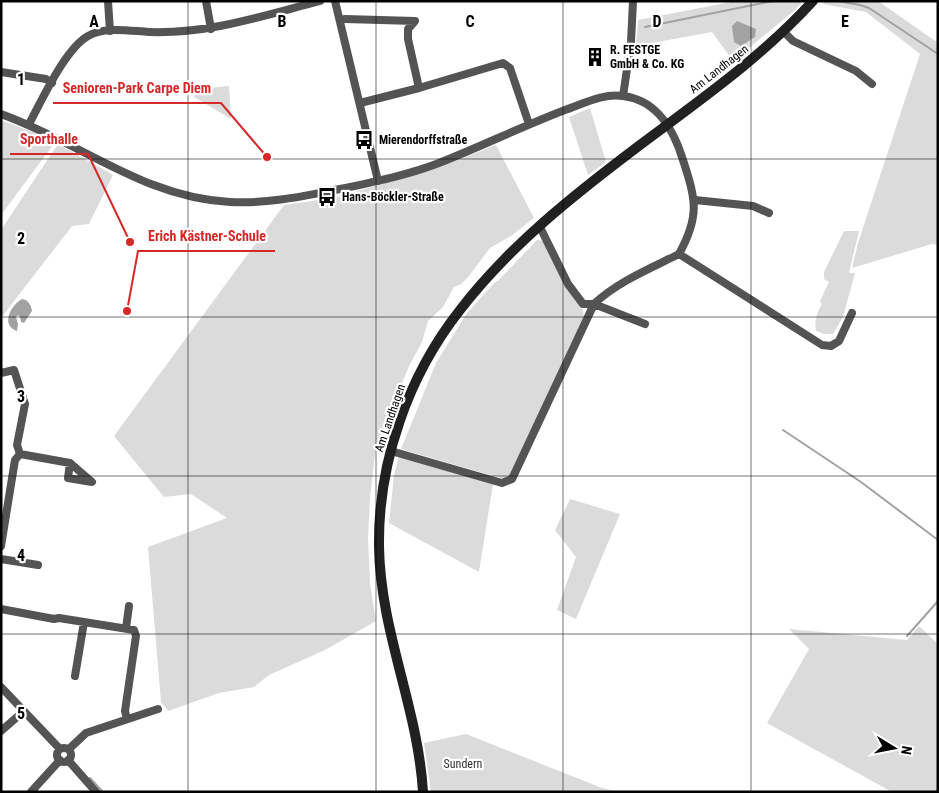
<svg xmlns="http://www.w3.org/2000/svg" width="939" height="793" viewBox="0 0 939 793" font-family="'Roboto Condensed',sans-serif">
<style>
.green{fill:#dbdbdb}
.water{fill:#a2a2a2}
.lines{fill:none;stroke-linecap:round;stroke-linejoin:round}
.stream{stroke:#a2a2a2;stroke-width:2}
.street{stroke:#545454;stroke-width:8}
.secondary{stroke:#212121;stroke-width:10}
.grid{fill:none;stroke:#000;stroke-width:1;stroke-opacity:0.55}
.labels{text-anchor:middle;stroke-width:4.5;stroke-linejoin:round;paint-order:stroke}
.poi-label{font-size:12px;font-weight:bold;fill:#000;stroke:#fff;text-anchor:start}
.street-label{font-size:12px;fill:#000;stroke:#fff}
.park-label{font-size:12px;fill:#323232;stroke:#fff}
.grid-label{font-size:16px;text-anchor:middle;font-weight:bold;fill:#000;stroke:#fff;stroke-width:4.5;stroke-linejoin:round;paint-order:stroke}
.leader{fill:none;stroke:#d62828;stroke-width:2}
.callout-dot{fill:#d62828;stroke:#fff;stroke-width:2}
.callout-label{font-size:14px;text-anchor:middle;font-weight:bold;fill:#d62828;stroke:#fff;stroke-width:4.5;stroke-linejoin:round;paint-order:stroke}
</style>
<rect width="100%" height="100%" fill="#fff"/>
<path class="green" d="M 736,1 L 803,1 L 795,10 L 733,61 L 712,32 L 636,46 L 638,20 Z
M 825,1 L 878,1 L 938,43 L 938,245 L 932,244 L 852,268 L 858,243 L 920,54 L 866,12 L 823,4 Z
M 229,86 L 231,119 L 194,97 L 197,89 Z
M 590,108 L 606,162 L 588,175 L 569,117 Z
M 1,120 L 56,141 L 1,215 Z
M 58,144 L 113,175 L 89,224 L 72,226 L 1,318 L 1,230 Z
M 496,145 L 534,218 L 511,236 L 490,248 L 469,276 L 461,284 L 454,287 L 443,307 L 428,321 L 422,342 L 409,366 L 376,446 L 370,497 L 368,538 L 370,584 L 376,621 L 325,650 L 269,675 L 254,687 L 219,693 L 168,711 L 161,702 L 148,547 L 227,518 L 191,494 L 164,497 L 114,436 L 284,205 L 334,198 L 440,167 Z
M 844,231 L 859,231 L 849,273 L 855,273 L 843,317 L 833,334 L 824,334 L 816,331 C 814,321 817,312 822,304 L 820,301 L 829,282 L 824,279 L 824,272 Z
M 537,240 L 544,241 L 565,285 L 583,310 L 584,320 L 510,476 L 504,479 L 401,449 L 436,363 L 467,313 L 494,283 L 499,280 Z
M 399,456 L 493,484 L 479,572 L 389,523 L 394,475 Z
M 570,499 L 620,514 L 576,619 L 557,610 L 576,557 L 555,530 Z
M 919,626 L 938,644 L 938,792 L 892,792 L 767,723 L 809,649 L 789,629 L 907,640 Z
M 466,734 L 602,788 L 619,792 L 431,792 L 424,743 Z"/>
<path class="water" d="M 737,21 L 756,29 L 755,37 L 741,46 L 734,42 L 732,26 Z
M 22,299 C 28,300 31,304 32,311 L 24,323 L 21,322 L 20,317 L 18,315 L 16,317 L 18,324 L 17,331 C 0,325 11,305 22,299 Z"/>
<g class="lines">
<path class="stream" d="M 837,1 L 860,5 L 869,8 L 938,54
M 645,27 L 773,1
M 783,430 L 861,482 L 938,540
M 907,636 L 938,601
M 90,778 L 103,792"/>
<path class="street" d="M 108,1 L 110,31
M 206,1 L 211,29
M 335,1 L 378,181
M 345,19 L 415,21 L 408,29 L 408,39 L 419,88
M 784,32 L 793,41 L 856,71 L 872,84
M 1,72 L 46,79 L 52,83
M 623,96 L 631,42 L 633,1
M 360,103 L 419,88 L 503,63 L 510,68 L 529,124
M 1,114 C 80,142 144,198 230,202 C 268,204 304,196 340,189 C 373,182 408,175 439,163 C 482,146 523,126 565,110 C 583,104 603,93 623,96 C 658,100 674,131 683,160 C 696,200 700,216 679,254 L 822,345 L 831,346 L 839,341 L 852,313
M 29,124 C 42,100 65,49 88,36 C 105,26 130,31 149,32 C 209,34 262,16 320,1
M 695,200 L 753,206 L 769,213
M 539,225 L 568,284 L 583,304 L 594,304 L 645,324
M 1,373 L 14,370 L 25,404 L 17,445 L 20,454
M 391,451 L 502,483 L 512,479 L 594,304 C 617,282 651,268 679,254
M 20,454 L 70,463 L 92,482 L 68,478 L 70,463
M 1,546 L 15,460 L 20,454
M 1,559 L 38,565
M 1,609 L 54,619 L 59,618 L 134,630 L 136,636 L 125,711 L 127,719
M 126,628 L 129,606
M 75,676 L 84,622
M 1,687 L 60,749
M 1,731 L 24,711
M57 755a7 7 0 1 1 14 0a7 7 0 1 1-14 0Z
M 69,749 L 86,733 L 158,709
M 68,760 L 96,792
M 31,792 L 60,760"/>
<path class="secondary" d="M 423,792 C 418,708 380,631 379,546 C 378,462 408,376 460,310 C 510,245 575,194 640,145 C 700,100 762,57 813,1"/>
</g>
<path class="grid" d="M 188,1 L 188,792M 376,1 L 376,792M 563,1 L 563,792M 751,1 L 751,792M 1,159 L 938,159M 1,317 L 938,317M 1,476 L 938,476M 1,634 L 938,634"/>
<defs>
<g id="building-bare" transform="scale(1.5)"><path d="M-4-6H4V6H1V3H-1V6H-4ZM-2.5-4.3h1.7v1.8h-1.7ZM.8-4.3h1.7v1.8H.8ZM-2.5-1h1.7V.8h-1.7ZM.8-1h1.7V.8H.8Z" fill="#000" stroke="#fff" stroke-width="2.5" paint-order="stroke"/></g>
<g id="bus-bare" transform="scale(1.5)"><path d="M-5-6H5V4H4V6H2V4H-2V6H-4V4H-5ZM-3.5-4V0h7V-4ZM-3.5 1.2v1.5H-2V1.2ZM2 1.2v1.5H3.5V1.2Z" fill="#000" stroke="#fff" stroke-width="2.5" paint-order="stroke"/></g>
</defs>
<g fill-rule="evenodd">
<use href="#building-bare" x="595" y="57"/>
<use href="#bus-bare" x="364" y="140"/>
<use href="#bus-bare" x="327" y="197"/>
</g>
<g class="labels">
<g class="poi-label">
<text x="610" y="54">R. FESTGE<tspan x="610" dy="14">GmbH &amp; Co. KG</tspan></text>
<text x="379" y="144">Mierendorffstraße</text>
<text x="342" y="201">Hans-Böckler-Straße</text>
</g>
<g class="street-label">
<text transform="translate(719 69) rotate(-38)" y="4">Am Landhagen</text>
<text transform="translate(390 418) rotate(-71)" y="4">Am Landhagen</text>
</g>
<g class="park-label">
<text x="463" y="768">Sundern</text>
</g>
</g>
<g class="grid-label">
<text x="94" y="27">A</text>
<text x="282" y="27">B</text>
<text x="470" y="27">C</text>
<text x="657" y="27">D</text>
<text x="845" y="27">E</text>
<text x="21" y="85">1</text>
<text x="21" y="244">2</text>
<text x="21" y="402">3</text>
<text x="21" y="561">4</text>
<text x="21" y="719">5</text>
</g>
<path class="leader" d="M267 157L221 103H53M130 242L88 154H10M127 311L138 251H275"/>
<g class="callout-dot">
<circle cx="267" cy="157" r="5"/>
<circle cx="130" cy="242" r="5"/>
<circle cx="127" cy="311" r="5"/>
</g>
<g class="callout-label">
<text x="137" y="93">Senioren-Park Carpe Diem</text>
<text x="49" y="144">Sporthalle</text>
<text x="207" y="241">Erich Kästner-Schule</text>
</g>
<rect width="939" height="793" fill="none" stroke="#000000" stroke-width="5"/>
<g transform="translate(894 748) rotate(100)" stroke="#ffffff" stroke-width="4" paint-order="stroke">
<path d="M0-4L9 19L0 12L-9 19Z" fill="#000000"/>
<text y="-8" font-size="14" font-weight="bold" text-anchor="middle" fill="#000000">N</text>
</g>
</svg>
